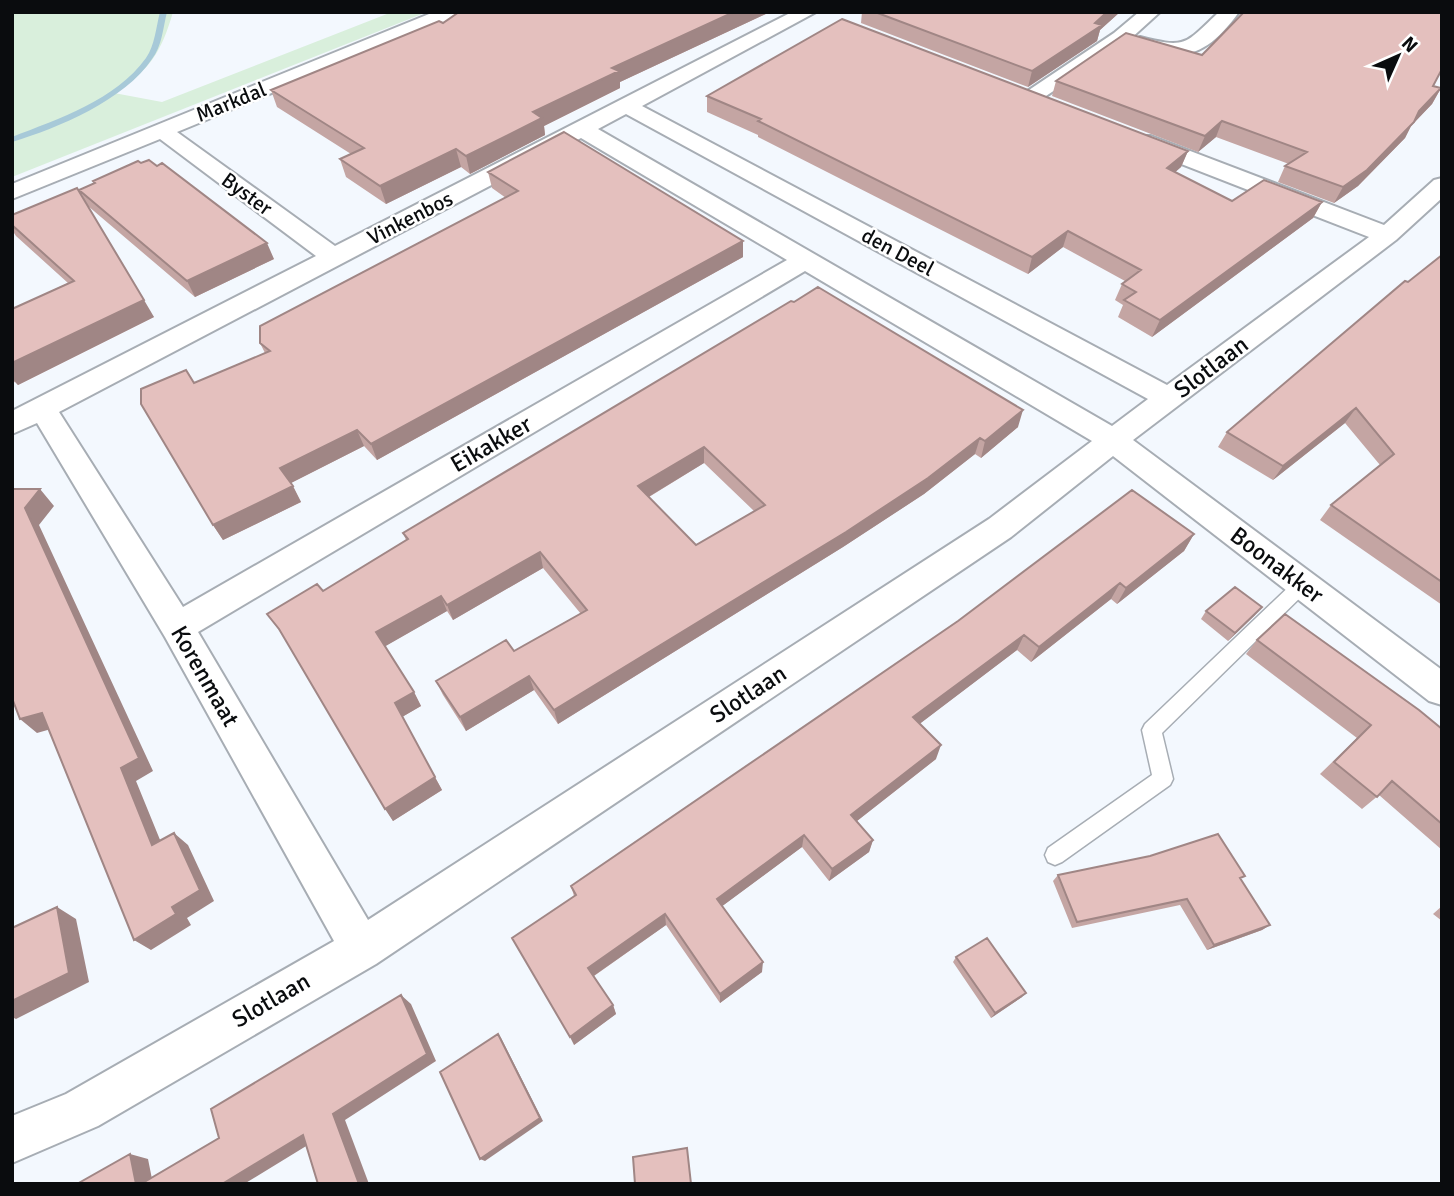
<svg xmlns="http://www.w3.org/2000/svg" width="1454" height="1196" viewBox="0 0 1454 1196" font-family="Signika,sans-serif">
<style>
.green{fill:#d9efdc}
.lines{fill:none;stroke-linecap:round;stroke-linejoin:round}
.stream{fill:#a7c9d8;fill-rule:evenodd}
.lane-casing{stroke:#a7adb4;stroke-width:3}
.street-casing{stroke:#a7adb4;stroke-width:4}
.lane{fill:#fff;fill-rule:evenodd}
.street{fill:#fff;fill-rule:evenodd}
.wall{fill:#c4a5a3;fill-rule:evenodd}
.shaded-wall{fill:#a08685}
.building{fill:#e4c0be;stroke:#a08685;stroke-width:2;fill-rule:evenodd}
.labels{text-anchor:middle;stroke-width:5;stroke-linejoin:round;paint-order:stroke}
.far-street-label{font-size:21px;fill:#0a0c0e;stroke:#fff}
.street-label{font-size:24px;fill:#0a0c0e;stroke:#fff}
</style>
<rect width="100%" height="100%" fill="#f3f8fe"/>
<path class="green" d="M 12,12 L 173,12 C 161,53 150,70 114,93 L 162,102 L 392,12 L 427,12 L 12,177 Z"/>
<g class="lines">
<path class="stream" d="M 160,12 L 167,12 C 163,28 162,46 152,59 C 125,100 58,128 12,142 L 12,137 C 58,119 116,100 146,58 C 155,45 156,27 160,12 Z"/>
<g class="lane-casing">
<path id="lane" d="M 1303,577 L 1309,579 L 1312,584 L 1309,589 L 1162,733 L 1173,779 L 1170,785 L 1062,862 L 1055,865 L 1048,862 L 1045,855 L 1048,848 L 1152,775 L 1142,730 L 1145,724 L 1297,579 Z"/>
</g>
<g class="street-casing">
<path id="street" d="M 434,12 L 460,12 L 458,16 L 177,132 L 335,246 L 792,12 L 816,12 L 642,106 L 1167,385 L 1369,237 L 1135,146 L 1132,141 L 1135,136 L 1151,136 L 1384,225 L 1434,180 L 1442,178 L 1442,198 L 1396,240 L 1133,440 L 1442,670 L 1442,705 L 1429,701 L 1113,456 L 1011,537 L 376,964 L 98,1126 L 12,1163 L 12,1116 L 66,1094 L 334,941 L 165,637 L 37,423 L 12,434 L 12,411 L 316,256 L 160,139 L 12,199 L 12,184 ZM 626,114 L 1148,399 L 1112,426 L 598,129 ZM 581,138 L 787,260 L 183,607 L 59,412 ZM 805,271 L 1092,441 L 989,519 L 368,920 L 198,632 Z
M 1139,12 L 1160,12 L 1128,41 L 1037,102 L 1023,102 L 1020,98 L 1023,94 L 1114,33 Z
M 1219,12 L 1239,12 C 1207,56 1184,63 1133,47 L 1130,43 L 1140,37 C 1187,49 1185,44 1219,12 Z"/>
</g>
<use href="#lane" class="lane"/>
<use href="#street" class="street"/>
</g>
<path class="wall" d="M 459,12 L 770,12 L 620,82 L 620,88 L 544,126 L 545,135 L 470,174 L 461,167 L 386,204 L 346,177 L 340,159 L 351,154 L 277,107 L 271,90 L 443,23 Z
M 862,12 L 1120,12 L 1100,30 L 1097,41 L 1028,87 L 861,23 Z
M 1202,55 L 1433,86 L 1441,88 L 1432,104 L 1411,126 L 1405,138 L 1358,186 L 1334,203 L 1278,182 L 1285,166 L 1289,164 L 1216,137 L 1198,152 L 1052,96 L 1056,81 Z
M 707,96 L 1188,151 L 1181,167 L 1175,172 L 1232,201 L 1322,202 L 1313,218 L 1152,337 L 1118,317 L 1123,305 L 1115,300 L 1122,284 L 1125,281 L 1063,247 L 1028,274 L 758,137 L 758,135 L 707,112 Z
M 488,172 L 743,241 L 743,257 L 377,460 L 364,446 L 291,483 L 301,502 L 223,540 L 213,525 L 194,383 L 265,353 L 260,343 L 506,198 L 492,188 Z
M 93,181 L 274,259 L 195,297 L 88,206 L 79,190 L 94,183 Z
M 12,215 L 154,317 L 18,385 L 15,382 L 12,383 L 12,309 L 68,283 L 16,236 L 12,230 Z
M 1442,255 L 1442,605 L 1320,520 L 1331,505 L 1380,465 L 1345,423 L 1273,480 L 1218,447 L 1227,432 Z
M 791,301 L 1018,427 L 981,458 L 975,454 L 924,494 L 843,547 L 558,724 L 534,690 L 466,731 L 443,695 L 436,681 L 514,651 L 581,614 L 543,568 L 453,620 L 447,611 L 385,646 L 414,692 L 421,706 L 402,717 L 442,790 L 393,821 L 285,638 L 267,614 L 323,591 L 406,540 L 403,533 ZM 704,463 L 754,511 L 696,545 L 649,497 Z
M 1194,534 L 1184,551 L 1117,604 L 1111,599 L 1031,662 L 1017,650 L 919,724 L 936,759 L 857,821 L 873,840 L 869,852 L 829,881 L 802,847 L 722,906 L 762,972 L 720,1003 L 666,925 L 594,976 L 613,1005 L 616,1014 L 574,1045 L 574,896 L 571,886 Z
M 1206,611 L 1255,615 L 1228,641 L 1201,619 Z
M 1257,640 L 1442,729 L 1442,850 L 1379,795 L 1362,809 L 1320,774 L 1357,738 L 1246,654 Z
M 1058,875 L 1241,880 L 1270,925 L 1262,930 L 1207,950 L 1180,905 L 1072,928 L 1053,881 Z
M 1442,906 L 1442,921 L 1433,914 Z
M 956,957 L 1022,997 L 991,1018 L 953,962 Z"/>
<path class="shaded-wall" d="M 734,12 L 770,12 L 620,82 L 620,88 L 544,126 L 545,135 L 470,174 L 466,156 L 533,112 L 612,68 Z
M 1107,12 L 1120,12 L 1100,30 L 1097,41 L 1028,87 L 1032,71 L 1095,23 Z
M 1441,88 L 1432,104 L 1411,126 L 1405,138 L 1358,186 L 1334,203 L 1343,187 Z
M 1222,121 L 1216,137 L 1198,152 L 1205,136 Z
M 456,149 L 461,167 L 386,204 L 380,186 Z
M 1188,151 L 1181,167 L 1161,185 L 1167,168 Z
M 1322,202 L 1313,218 L 1152,337 L 1160,320 Z
M 1068,231 L 1063,247 L 1028,274 L 1032,257 Z
M 743,241 L 743,257 L 377,460 L 371,444 Z
M 267,243 L 274,259 L 195,297 L 187,281 Z
M 144,300 L 154,317 L 18,385 L 12,378 L 12,363 Z
M 1356,408 L 1345,423 L 1273,480 L 1283,466 Z
M 1023,410 L 1018,427 L 981,458 L 985,441 Z
M 357,430 L 364,446 L 289,484 L 280,468 Z
M 980,438 L 975,454 L 924,494 L 843,547 L 558,724 L 554,710 Z
M 704,447 L 704,463 L 640,502 L 638,486 Z
M 293,486 L 301,502 L 223,540 L 213,525 Z
M 40,489 L 54,506 L 39,525 L 153,771 L 136,781 L 167,857 L 152,845 L 121,768 L 25,508 Z
M 1194,534 L 1184,551 L 1117,604 L 1126,588 Z
M 540,552 L 543,568 L 453,620 L 447,605 Z
M 1120,583 L 1111,599 L 1031,662 L 1039,647 Z
M 441,596 L 447,611 L 384,647 L 376,632 Z
M 1262,607 L 1255,615 L 1228,641 L 1235,633 Z
M 1024,635 L 1017,650 L 909,732 L 913,717 Z
M 529,676 L 534,690 L 466,731 L 460,717 Z
M 414,692 L 421,706 L 402,717 L 442,790 L 393,821 L 385,809 L 395,703 Z
M 42,713 L 58,727 L 37,733 L 20,719 Z
M 941,745 L 936,759 L 848,828 L 851,815 Z
M 174,833 L 188,845 L 214,901 L 187,918 L 191,925 L 151,950 L 134,940 L 172,907 Z
M 804,835 L 802,847 L 717,910 L 717,899 Z
M 873,840 L 869,852 L 829,881 L 832,869 Z
M 57,907 L 76,919 L 89,982 L 16,1019 L 12,1017 L 12,1001 Z
M 665,914 L 666,925 L 592,977 L 588,968 Z
M 1270,925 L 1262,930 L 1207,950 L 1214,945 Z
M 763,962 L 762,972 L 720,1003 L 720,994 Z
M 1026,993 L 1022,997 L 991,1018 L 995,1013 Z
M 401,995 L 411,1004 L 436,1061 L 345,1120 L 369,1184 L 359,1184 L 333,1114 Z
M 613,1005 L 616,1014 L 574,1045 L 570,1037 Z
M 498,1034 L 501,1038 L 543,1121 L 485,1161 L 480,1159 Z
M 303,1135 L 316,1140 L 244,1184 L 222,1184 Z
M 130,1154 L 148,1159 L 153,1184 L 136,1184 Z"/>
<path class="building" d="M 459,12 L 734,12 L 612,68 L 619,71 L 533,112 L 542,118 L 466,156 L 456,149 L 380,186 L 340,159 L 364,148 L 271,90 L 439,21 L 443,23 Z
M 875,12 L 1107,12 L 1095,23 L 1102,25 L 1032,71 Z
M 1244,12 L 1442,12 L 1442,69 L 1433,86 L 1441,88 L 1419,111 L 1414,122 L 1367,170 L 1343,187 L 1285,166 L 1307,152 L 1222,121 L 1205,136 L 1056,81 L 1126,33 L 1202,55 Z
M 842,19 L 1188,151 L 1167,168 L 1232,201 L 1264,180 L 1322,202 L 1160,320 L 1124,300 L 1136,292 L 1122,284 L 1141,270 L 1068,231 L 1032,257 L 758,121 L 761,119 L 707,96 Z
M 564,132 L 743,241 L 371,444 L 357,430 L 280,468 L 293,486 L 213,525 L 141,404 L 141,389 L 186,370 L 194,383 L 270,351 L 260,343 L 260,326 L 518,191 L 488,172 Z
M 149,160 L 157,166 L 162,163 L 267,243 L 187,281 L 79,190 L 95,183 L 93,181 L 138,161 L 141,163 Z
M 77,188 L 144,300 L 12,363 L 12,309 L 74,281 L 12,225 L 12,215 Z
M 1442,255 L 1442,582 L 1331,505 L 1394,454 L 1356,408 L 1283,466 L 1227,432 L 1405,281 L 1408,282 Z
M 818,287 L 1023,410 L 985,441 L 980,438 L 928,478 L 846,532 L 554,710 L 529,676 L 460,717 L 436,681 L 506,640 L 514,651 L 587,610 L 540,552 L 447,605 L 441,596 L 376,632 L 414,692 L 395,703 L 435,777 L 385,809 L 279,629 L 267,614 L 317,584 L 323,591 L 408,539 L 403,533 L 791,301 L 794,302 ZM 704,447 L 765,505 L 696,545 L 638,486 Z
M 12,489 L 40,489 L 25,508 L 139,758 L 121,768 L 152,845 L 174,833 L 200,890 L 172,907 L 176,914 L 134,940 L 42,713 L 20,719 L 12,698 Z
M 1132,490 L 1194,534 L 1126,588 L 1120,583 L 1039,647 L 1024,635 L 913,717 L 941,745 L 851,815 L 873,840 L 832,869 L 804,835 L 717,899 L 763,962 L 720,994 L 665,914 L 588,968 L 613,1005 L 570,1037 L 512,938 L 576,895 L 571,886 L 958,621 Z
M 1235,587 L 1262,607 L 1235,633 L 1206,611 Z
M 1285,614 L 1419,710 L 1442,729 L 1442,824 L 1392,781 L 1377,797 L 1334,762 L 1371,725 L 1257,640 Z
M 1218,834 L 1245,876 L 1240,878 L 1270,925 L 1214,945 L 1187,899 L 1077,922 L 1058,875 L 1150,856 Z
M 57,907 L 69,973 L 12,1001 L 12,928 Z
M 987,938 L 1026,993 L 995,1013 L 956,957 Z
M 401,995 L 427,1054 L 333,1114 L 359,1184 L 318,1184 L 303,1135 L 222,1184 L 141,1184 L 219,1138 L 211,1109 Z
M 498,1034 L 540,1118 L 480,1159 L 440,1072 Z
M 687,1148 L 691,1184 L 635,1184 L 633,1157 Z
M 130,1154 L 136,1184 L 77,1184 Z"/>
<g class="labels">
<g class="far-street-label">
<text transform="translate(231 102) rotate(-22)" y="7">Markdal</text>
<text transform="translate(247 194) rotate(36)" y="7">Byster</text>
<text transform="translate(410 218) rotate(-27)" y="7">Vinkenbos</text>
<text transform="translate(898 252) rotate(28)" y="7">den Deel</text>
</g>
<g class="street-label">
<text transform="translate(1211 367) rotate(-37)" y="8">Slotlaan</text>
<text transform="translate(491 444) rotate(-30)" y="8">Eikakker</text>
<text transform="translate(1277 565) rotate(37)" y="8">Boonakker</text>
<text transform="translate(205 676) rotate(60)" y="8">Korenmaat</text>
<text transform="translate(748 694) rotate(-33)" y="8">Slotlaan</text>
<text transform="translate(271 1000) rotate(-30)" y="8">Slotlaan</text>
</g>
</g>
<rect width="1454" height="1196" fill="none" stroke="#0a0c0e" stroke-width="28"/>
<g transform="translate(1398 56) rotate(45)" stroke="#ffffff" stroke-width="5" paint-order="stroke">
<path d="M0-5L12 26L0 18L-12 26Z" fill="#0a0c0e"/>
<text y="-10" font-size="19" font-weight="bold" text-anchor="middle" fill="#0a0c0e">N</text>
</g>
</svg>
